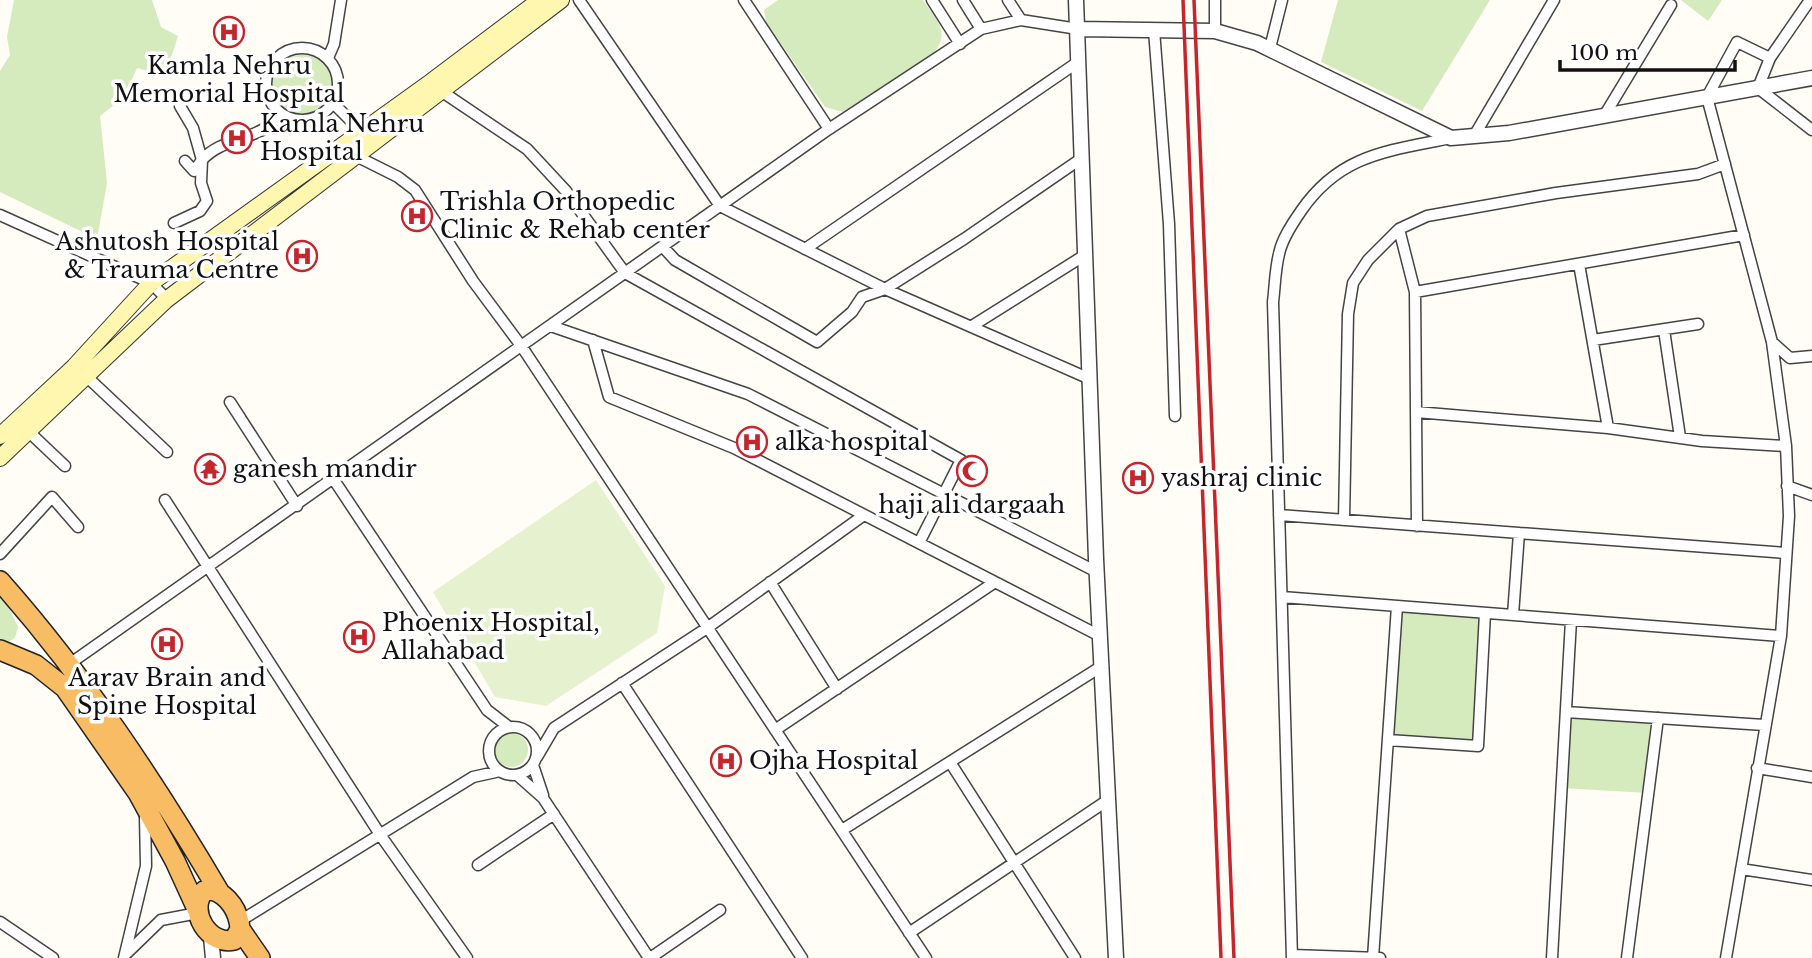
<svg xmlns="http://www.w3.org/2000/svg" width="1812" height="958" viewBox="0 0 1812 958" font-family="'Libre Baskerville',serif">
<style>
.green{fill:#d5ebbd}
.pitch{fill:#e6f2cf}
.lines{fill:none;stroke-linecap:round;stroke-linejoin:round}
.minor-casing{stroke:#444;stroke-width:13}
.tertiary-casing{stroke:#444;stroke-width:17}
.secondary-casing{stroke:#333;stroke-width:18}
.trunk-casing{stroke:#222;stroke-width:22}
.minor{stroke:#fff;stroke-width:10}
.tertiary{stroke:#fff;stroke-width:14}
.secondary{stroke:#fff6b0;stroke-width:16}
.trunk{stroke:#f7bc64;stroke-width:19}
.rail{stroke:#c4262e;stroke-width:3.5}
.labels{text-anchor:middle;stroke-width:7;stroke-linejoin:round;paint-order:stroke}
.poi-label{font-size:24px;fill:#111;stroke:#fff;text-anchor:start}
</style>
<rect width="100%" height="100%" fill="#fffdf5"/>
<path class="green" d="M 14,0 L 152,0 L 161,27 L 178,36 L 165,76 L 137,68 L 124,97 L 100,116 L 107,183 L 97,239 L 0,192 L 0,71 L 10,55 L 7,37 Z
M 778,0 L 923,0 C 936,19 951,32 934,53 L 843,112 L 825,107 L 766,22 L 764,10 Z
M 1338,0 L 1490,0 L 1422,111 L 1321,62 Z
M 1681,0 L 1722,0 L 1708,21 Z
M266 84a36 36 0 1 1 72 0a36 36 0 1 1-72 0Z
M 0,588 L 18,627 L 15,638 L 6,643 L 0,642 Z
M 1397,606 L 1485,613 L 1478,746 L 1388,740 Z
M 1566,712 L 1658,718 L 1648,793 L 1562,788 Z
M494 750a17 17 0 1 1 34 0a17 17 0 1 1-34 0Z"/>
<path class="pitch" d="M 596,480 L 665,586 L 657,633 L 546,706 L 495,697 L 433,592 Z"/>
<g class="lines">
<g class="minor-casing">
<path id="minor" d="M 579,0 L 720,206 L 885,289 L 1090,379
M 744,0 L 829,129
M 932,0 L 960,44
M 963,0 L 981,29
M 1008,0 L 1021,20
M 1810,0 L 1770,58 L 1758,88 L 1812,130
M 1154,30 L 1169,224 L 1175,416
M 1215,31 L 1215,0
M266 84a36 36 0 1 1 72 0a36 36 0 1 1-72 0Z
M 1270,48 L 1282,0
M 328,58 L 334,44 L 341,0
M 441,91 L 527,149 L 566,191 L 625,273 L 961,460 L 919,543
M 333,103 L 362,132
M 180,106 L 193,128 L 202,160 C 223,136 259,142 282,114
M 1604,116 L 1671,5
M 1474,136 L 1554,0
M 356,156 L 398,177 L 415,190 L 473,281 L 522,347 L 926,958
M 185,161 L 194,171 L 202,160
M 0,215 L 151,283 L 167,299
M 174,223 L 200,211 L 207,201 L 201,183 L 202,160
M 1399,229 L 1415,292 L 1417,526
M 663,247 L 675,260 L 817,342 L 852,312 L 862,297 L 885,289 L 964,239 L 1082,158
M 805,249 L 1078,62
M 1579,264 L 1608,428
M 1415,292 L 1744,235
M 551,326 L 748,394 L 1097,572
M 972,326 L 1085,255
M 1664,330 L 1680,437
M 593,340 L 609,397 L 734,448 L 1100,636
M 1593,340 L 1698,324
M 1772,342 L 1790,358 L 1812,356
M 86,376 L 167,452
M 230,402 L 297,506
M 1416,412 L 1608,428 L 1702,441 L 1786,446
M 28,431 L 65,466
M 334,480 L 487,710 L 509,727
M 1787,486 L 1812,495
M 165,500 L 381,836 L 467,958
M 1279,515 L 1786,553
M 1344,520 L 1348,314 L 1353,283 L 1368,260 L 1399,229 L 1427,216 L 1556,193 L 1698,174 L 1725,164
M 0,554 L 52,497 L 78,527
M 770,582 L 837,689
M 1282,597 L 1781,636
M 1513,615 L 1519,533
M 68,665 L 829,129 L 981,29 L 1021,20 L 1078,29
M 622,683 L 802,958
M 1566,712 L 1764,725
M489 751a24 24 0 1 1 48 0a24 24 0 1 1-48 0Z
M 775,730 L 995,582
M 1388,740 L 1478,746 L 1485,613
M 537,757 L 554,728 L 707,628 L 864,515
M 950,762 L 1075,958
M 533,765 L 543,795
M 1757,768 L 1812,777
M 517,775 L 543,798 L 649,958
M 842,830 L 1102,666
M 478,865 L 554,814
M 1741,869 L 1812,880
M 240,921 L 473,777 L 500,771
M 0,922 L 53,958
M 909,933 L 1108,800
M 127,953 L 161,920 L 198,913
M 1292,955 L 1380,958
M 124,958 L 146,866 L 145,817
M 650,958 L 720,910
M 1292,958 L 1273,302 C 1275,286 1275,270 1279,254 C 1282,239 1292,224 1301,211 C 1340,154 1388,151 1451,138
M 1373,958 L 1397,606
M 1552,958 L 1571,620
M 1627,958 L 1658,718
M 1726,958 L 1781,636 L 1789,516 L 1786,446 L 1772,342 L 1707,97 L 1737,42 L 1770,58"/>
</g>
<g class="tertiary-casing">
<path id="tertiary" d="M 1076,0 L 1096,559 L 1116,958
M 1078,29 L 1215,31 L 1257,43 L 1451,138 L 1509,133 L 1812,78
M 211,937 L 213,958"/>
</g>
<g class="secondary-casing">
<path id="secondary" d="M 0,436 L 74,367 L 151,283 L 431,82 L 540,0
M 0,458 L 166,300 L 561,0"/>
</g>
<g class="trunk-casing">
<path id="trunk" d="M 0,581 C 85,677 155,783 220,893
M 0,650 L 36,665 L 65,688 L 138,793 L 175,861 L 197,909
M 212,890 C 229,895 239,912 240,929 L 234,940 C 209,946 187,911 204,891 Z
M 240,929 L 260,958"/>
</g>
<use href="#minor" class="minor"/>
<use href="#tertiary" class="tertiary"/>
<use href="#secondary" class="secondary"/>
<use href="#trunk" class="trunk"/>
<path class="rail" d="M 1183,0 L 1221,958
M 1194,0 L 1234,958"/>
</g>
<defs>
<g id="hospital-ring" transform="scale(1.575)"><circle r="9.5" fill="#fff" stroke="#c4262e" stroke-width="1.5"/><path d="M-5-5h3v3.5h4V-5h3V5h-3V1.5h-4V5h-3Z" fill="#c4262e"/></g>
<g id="temple-ring" transform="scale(1.575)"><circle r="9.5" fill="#fff" stroke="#c4262e" stroke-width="1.5"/><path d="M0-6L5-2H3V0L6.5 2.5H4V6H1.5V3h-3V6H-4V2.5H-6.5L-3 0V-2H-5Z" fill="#c4262e"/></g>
<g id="mosque-ring" transform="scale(1.575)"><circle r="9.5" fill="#fff" stroke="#c4262e" stroke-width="1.5"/><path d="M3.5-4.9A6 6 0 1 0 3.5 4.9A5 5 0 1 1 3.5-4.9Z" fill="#c4262e"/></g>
</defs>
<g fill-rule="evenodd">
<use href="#hospital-ring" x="229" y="32"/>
<use href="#hospital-ring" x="237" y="138"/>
<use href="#hospital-ring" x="417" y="216"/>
<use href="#hospital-ring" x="302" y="256"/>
<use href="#hospital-ring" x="752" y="442"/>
<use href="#temple-ring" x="210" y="469"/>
<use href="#mosque-ring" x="972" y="471"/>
<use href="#hospital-ring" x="1138" y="478"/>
<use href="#hospital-ring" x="359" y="637"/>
<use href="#hospital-ring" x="167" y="644"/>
<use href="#hospital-ring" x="726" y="761"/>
</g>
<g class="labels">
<g class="poi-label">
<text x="229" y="74" text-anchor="middle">Kamla Nehru<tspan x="229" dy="28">Memorial Hospital</tspan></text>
<text x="260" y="132">Kamla Nehru<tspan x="260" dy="28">Hospital</tspan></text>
<text x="440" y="210">Trishla Orthopedic<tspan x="440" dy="28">Clinic &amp; Rehab center</tspan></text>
<text x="279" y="250" text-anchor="end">Ashutosh Hospital<tspan x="279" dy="28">&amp; Trauma Centre</tspan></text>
<text x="775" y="450">alka hospital</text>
<text x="233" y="477">ganesh mandir</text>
<text x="1161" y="486">yashraj clinic</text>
<text x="972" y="513" text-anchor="middle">haji ali dargaah</text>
<text x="382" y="631">Phoenix Hospital,<tspan x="382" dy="28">Allahabad</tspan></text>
<text x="167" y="686" text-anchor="middle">Aarav Brain and<tspan x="167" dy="28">Spine Hospital</tspan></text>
<text x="749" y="769">Ojha Hospital</text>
</g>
</g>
<path d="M1560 60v10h175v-10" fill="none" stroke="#111111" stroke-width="3.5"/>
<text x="1570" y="60" font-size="21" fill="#111111" stroke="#ffffff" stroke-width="5" paint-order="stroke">100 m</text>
</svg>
